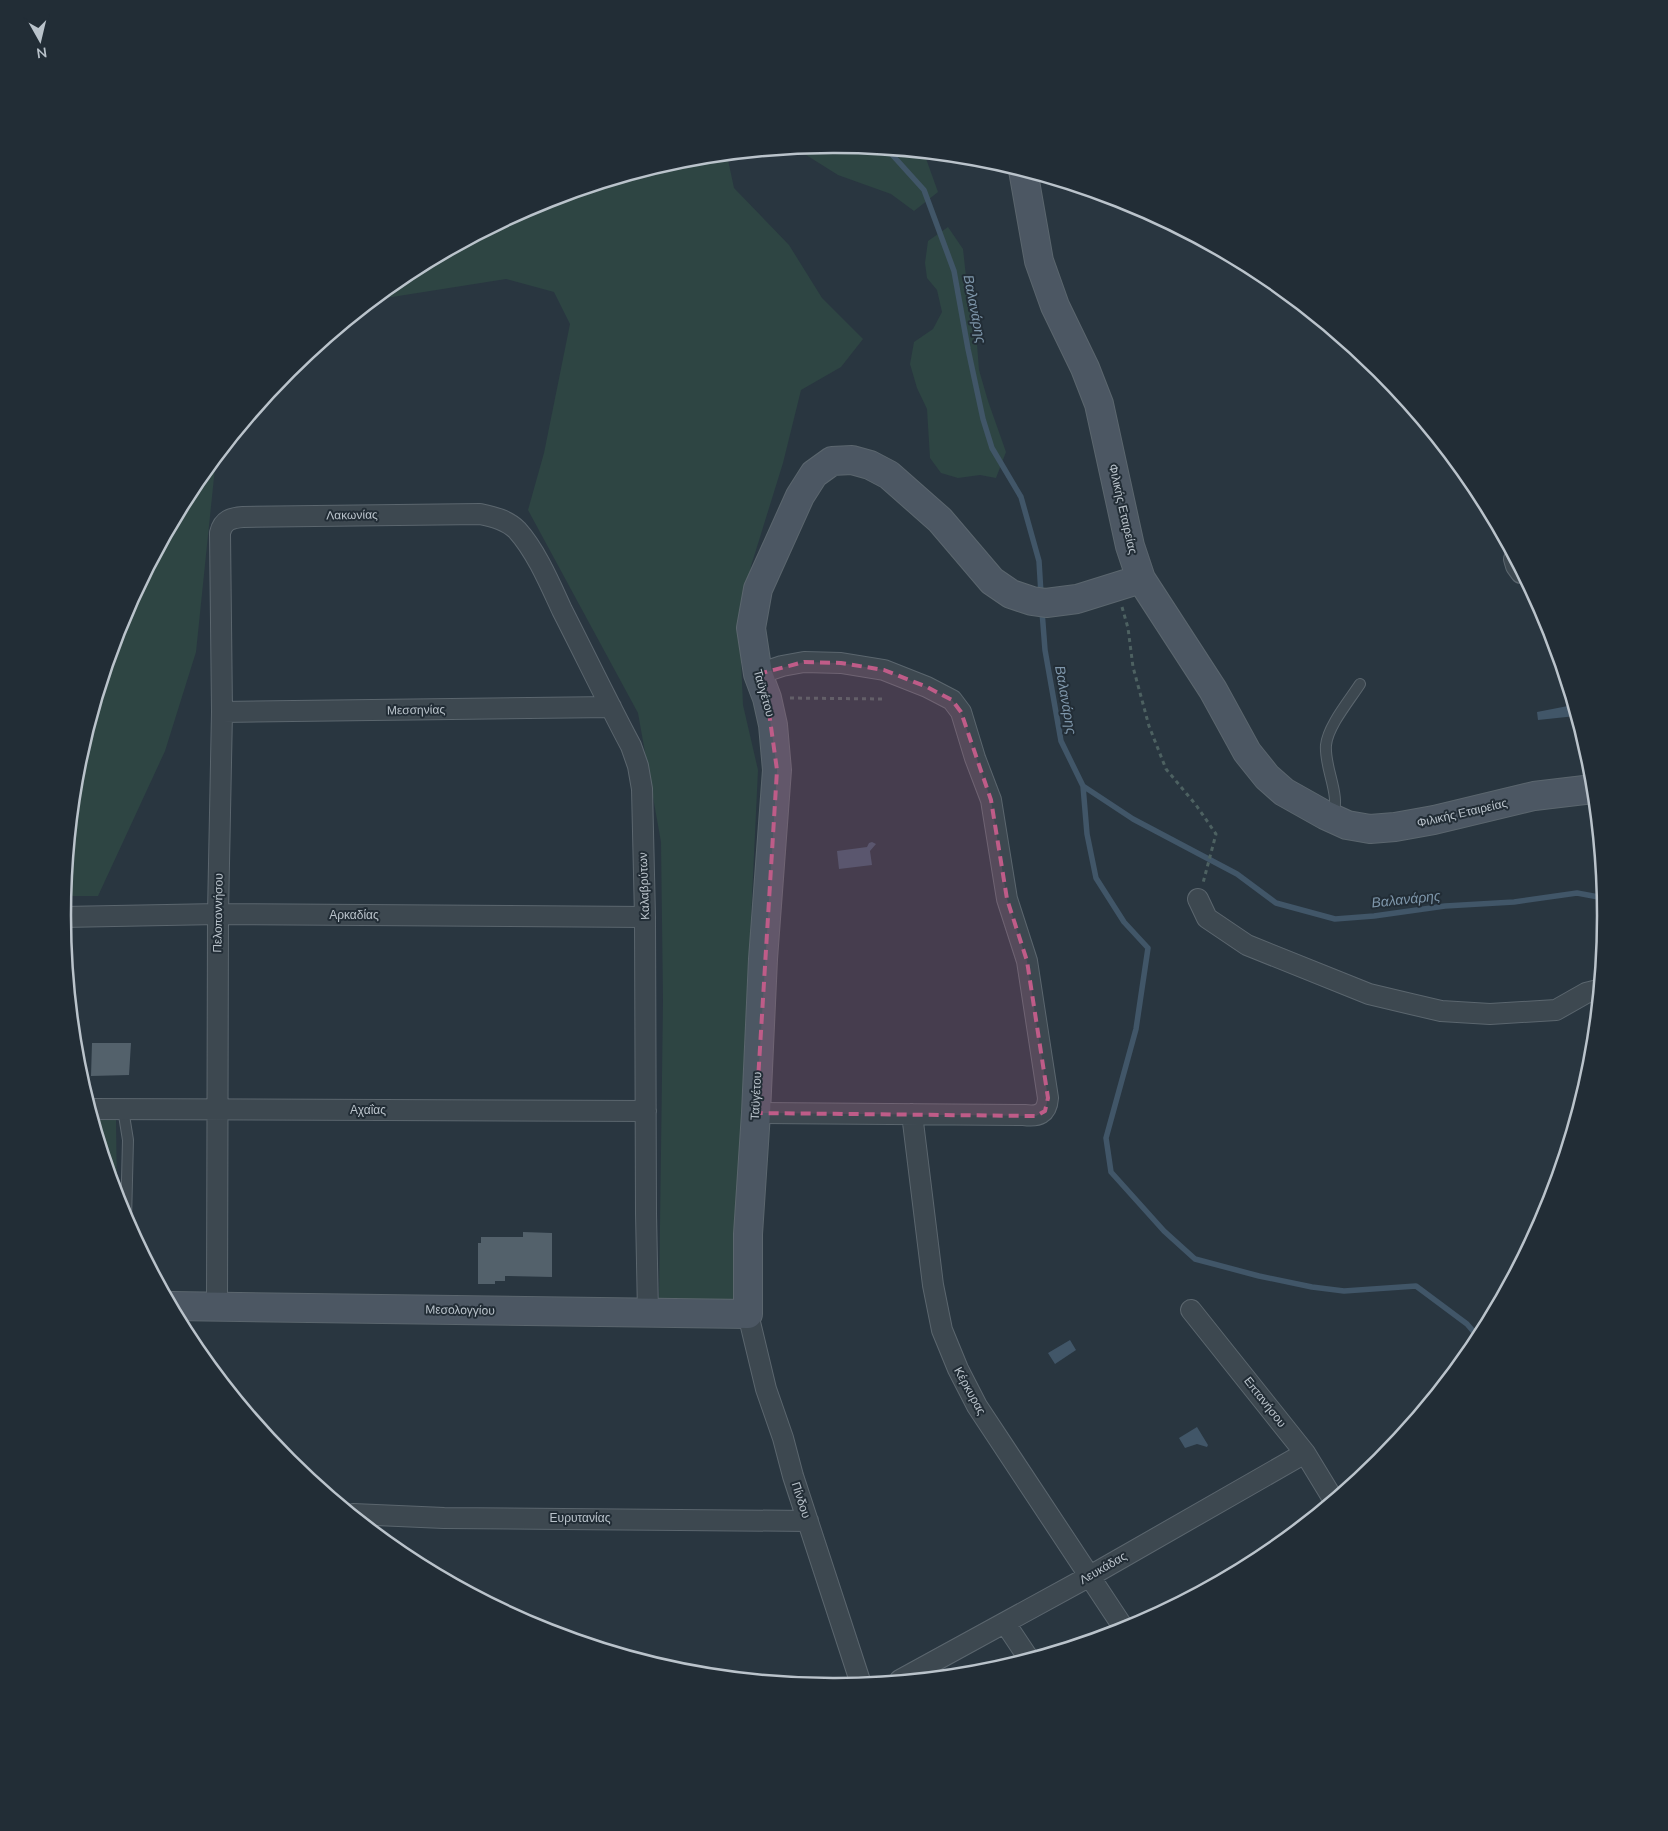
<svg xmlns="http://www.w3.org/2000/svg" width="1668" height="1831" viewBox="0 0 1668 1831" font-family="'Nunito Sans',sans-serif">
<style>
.green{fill:#2e4543}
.water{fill:#415668}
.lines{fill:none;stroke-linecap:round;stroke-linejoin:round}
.stream{stroke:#415668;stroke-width:5.5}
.building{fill:#53616b}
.lane-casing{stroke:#5b666e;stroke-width:12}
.street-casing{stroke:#5b666e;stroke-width:22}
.secondary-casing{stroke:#5b666e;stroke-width:30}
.path{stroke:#4d6161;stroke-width:3;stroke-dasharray:4 4;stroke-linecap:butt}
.lane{stroke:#3d4850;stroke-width:10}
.street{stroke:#3d4850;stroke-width:20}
.secondary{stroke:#4c5763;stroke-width:28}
.marked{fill:#bf5c88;fill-opacity:0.2;stroke:#bf5c88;stroke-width:4;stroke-dasharray:10 6;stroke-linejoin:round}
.labels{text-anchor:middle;stroke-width:4;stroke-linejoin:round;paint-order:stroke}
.street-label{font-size:12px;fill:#bac3cb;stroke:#222d36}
.water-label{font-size:14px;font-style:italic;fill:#7e96aa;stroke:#222d36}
.rim{fill:none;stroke:#bac3cb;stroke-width:2.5}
</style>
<rect width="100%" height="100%" fill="#293640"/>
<path class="green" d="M 834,144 L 924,153 L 938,192 L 914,211 L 891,194 L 838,175 L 795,148 Z
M 727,155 L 734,188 L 789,245 L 822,298 L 863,339 L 841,367 L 801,390 L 783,463 L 751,566 L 740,637 L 743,705 L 758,770 L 733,1299 L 659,1301 L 663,1001 L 661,842 L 638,713 L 528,510 L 544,453 L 570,324 L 554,292 L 506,279 L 373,300 L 406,274 L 539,203 L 684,159 Z
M 948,227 L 963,249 L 967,286 L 975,318 L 979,370 L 988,401 L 1006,452 L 996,478 L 980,475 L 958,478 L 941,473 L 930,458 L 927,409 L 917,388 L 910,364 L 914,342 L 933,329 L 942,312 L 937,290 L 927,278 L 925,263 L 928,241 Z
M 216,458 L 196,652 L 165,751 L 98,896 L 64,896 L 77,765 L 121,620 L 193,487 Z
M 94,1120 L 116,1120 L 117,1197 Z"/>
<path class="water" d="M 1573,705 L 1576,716 L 1538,720 L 1537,712 Z
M 872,842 L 876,844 L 870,851 L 872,865 L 839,869 L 837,851 L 867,847 L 869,843 Z
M 1070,1340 L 1076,1350 L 1055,1364 L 1048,1353 Z
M 1197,1427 L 1208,1445 L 1207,1447 L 1197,1444 L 1185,1448 L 1179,1438 Z"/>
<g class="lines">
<path class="stream" d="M 887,149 L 924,190 L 954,271 L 968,349 L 983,419 L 992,448 L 1021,497 L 1039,561 L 1041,594
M 1042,611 L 1045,650 L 1061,741 L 1083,786 L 1133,819 L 1237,874 L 1276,903 L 1335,919 L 1374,916 L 1445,906 L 1514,902 L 1577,893 L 1604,898
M 1083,786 L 1087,834 L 1096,878 L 1124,922 L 1148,948 L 1136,1029 L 1106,1138 L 1111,1172 L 1164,1231 L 1195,1259 L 1259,1276 L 1312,1287 L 1344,1291 L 1416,1286 L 1467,1324 L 1479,1338"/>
</g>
<path class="building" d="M 92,1043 L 131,1043 L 129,1075 L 91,1076 Z
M 523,1232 L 552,1233 L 552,1277 L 505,1276 L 505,1281 L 495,1281 L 495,1284 L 478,1284 L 478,1243 L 481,1243 L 481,1237 L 523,1237 Z"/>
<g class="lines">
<g class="lane-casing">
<path id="lane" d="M 1332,818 C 1342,795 1324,769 1326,745 C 1328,726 1349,701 1360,684
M 123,1109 L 128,1140 L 126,1220"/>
</g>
<g class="street-casing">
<path id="street" d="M 1514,559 L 1516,566 L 1521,573
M 222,712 L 611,707
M 1198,899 L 1207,918 L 1247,945 L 1369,994 L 1411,1004 L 1441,1011 L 1490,1014 L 1556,1010 L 1586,993 L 1598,990
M 63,917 L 218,914 L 645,917
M 90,1109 L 646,1111
M 756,1113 L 1024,1115 C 1038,1117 1047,1114 1048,1098 L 1027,961 L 1007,899 L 991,800 L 975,758 L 961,712 L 952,700 L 927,687 L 884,670 L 841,663 L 804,662 L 782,666 L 758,674
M 912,1114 L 933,1285 L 942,1330 L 958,1369 L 977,1406 L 1125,1630
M 217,1306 L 218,914 L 222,712 L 220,533 C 223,520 231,518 243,517 L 480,514 C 494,517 507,520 517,530 C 536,551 550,584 562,610 C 585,655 607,701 631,746 L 638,766 L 642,789 L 645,917 L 646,1213 L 648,1313
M 1191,1310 L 1305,1453 L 1333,1499
M 748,1314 L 766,1389 L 783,1438 L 793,1476 L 861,1684
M 353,1514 L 444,1518 L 808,1521
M 1005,1623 L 1029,1659
M 900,1680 L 1090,1576 L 1305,1453"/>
</g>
<g class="secondary-casing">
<path id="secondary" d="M 1023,170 L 1039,261 L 1055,306 L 1085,368 L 1099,404 L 1130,546 L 1141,579 L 1213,690 L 1247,752 L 1267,777 L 1284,792 L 1325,815 L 1347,825 L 1370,829 L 1395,827 L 1434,820 L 1534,796 L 1593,789
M 172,1306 L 748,1314 L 748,1234 L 756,1113 L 763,959 L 777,770 L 773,725 L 767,698 L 758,674 L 751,628 L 758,589 L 800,496 L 814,474 L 832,461 L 852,460 L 870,465 L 889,475 L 940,520 L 992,581 L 1011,594 L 1032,601 L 1046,603 L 1077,599 L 1141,579"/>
</g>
<path class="path" d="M 1122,607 L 1128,628 L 1133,667 L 1149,726 L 1166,769 L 1196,805 L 1216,834 L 1203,883
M 790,698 L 883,699"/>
<use href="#lane" class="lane"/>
<use href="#street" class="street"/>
<use href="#secondary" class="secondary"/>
</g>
<path class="marked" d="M 804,662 L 841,663 L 884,670 L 927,687 L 952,700 L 961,712 L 991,800 L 1007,899 L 1027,961 L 1048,1098 L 1045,1111 L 1036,1116 L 756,1113 L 777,770 L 767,698 L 758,674 Z"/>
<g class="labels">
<g class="street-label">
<text transform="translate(1123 509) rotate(77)" y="4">Φιλικής Εταιρείας</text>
<text transform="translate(352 515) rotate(-1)" y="4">Λακωνίας</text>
<text transform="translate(764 693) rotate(74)" y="4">Ταϋγέτου</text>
<text transform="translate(416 710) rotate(-1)" y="4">Μεσσηνίας</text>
<text transform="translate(1462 813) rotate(-13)" y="4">Φιλικής Εταιρείας</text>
<text transform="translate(644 886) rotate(-92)" y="4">Καλαβρύτων</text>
<text transform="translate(218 913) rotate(-89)" y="4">Πελοποννήσου</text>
<text x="354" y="919">Αρκαδίας</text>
<text transform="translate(756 1096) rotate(-87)" y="4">Ταϋγέτου</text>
<text x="368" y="1114">Αχαΐας</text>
<text transform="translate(460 1310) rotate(1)" y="4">Μεσολογγίου</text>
<text transform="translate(970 1391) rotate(61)" y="4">Κέρκυρας</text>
<text transform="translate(1265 1402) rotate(52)" y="4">Επτανήσου</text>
<text transform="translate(801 1500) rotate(72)" y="4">Πίνδου</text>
<text x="580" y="1522">Ευρυτανίας</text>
<text transform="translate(1103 1568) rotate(-30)" y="4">Λευκάδας</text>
</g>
<g class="water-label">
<text transform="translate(975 309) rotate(79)" y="5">Βαλανάρης</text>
<text transform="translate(1066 700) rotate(80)" y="5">Βαλανάρης</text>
<text transform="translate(1406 899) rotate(-6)" y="5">Βαλανάρης</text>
</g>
</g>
<path d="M0 0H1668V1831H0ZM833 153H835A762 762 0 0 1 1597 915V916A762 762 0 0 1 835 1678H833A762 762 0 0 1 71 916V915A762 762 0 0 1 833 153Z" fill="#222d36" fill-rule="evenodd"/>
<path class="rim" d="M833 153H835A762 762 0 0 1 1597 915V916A762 762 0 0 1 835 1678H833A762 762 0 0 1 71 916V915A762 762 0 0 1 833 153Z"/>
<g transform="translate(40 40) rotate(172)" stroke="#222d36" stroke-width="4" paint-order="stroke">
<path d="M0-4L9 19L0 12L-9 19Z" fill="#bac3cb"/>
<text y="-8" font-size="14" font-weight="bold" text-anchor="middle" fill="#bac3cb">N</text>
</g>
</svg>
